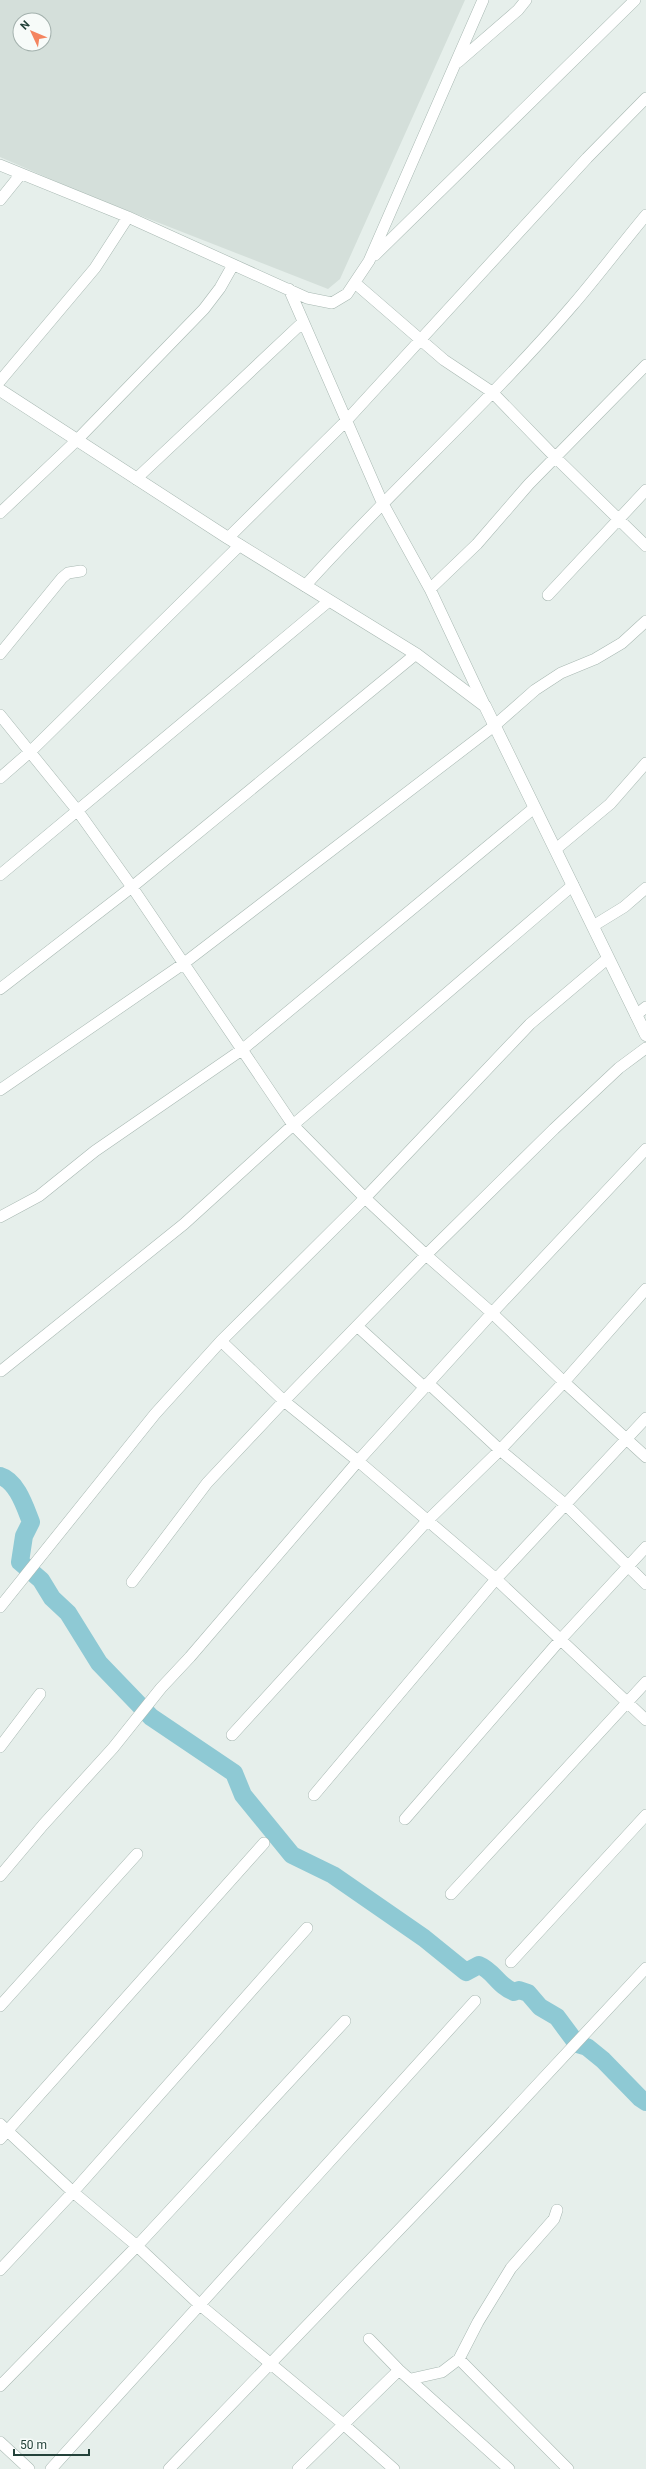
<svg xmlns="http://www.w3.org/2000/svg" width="646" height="2469" viewBox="0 0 646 2469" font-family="Roboto,sans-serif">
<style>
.built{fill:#d4dfda;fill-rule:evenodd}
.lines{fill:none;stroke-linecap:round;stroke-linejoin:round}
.river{stroke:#8ec9d4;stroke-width:18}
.minor-casing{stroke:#a8b8b2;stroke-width:12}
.tertiary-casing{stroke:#a8b8b2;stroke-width:13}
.minor{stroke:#fff;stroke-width:11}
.tertiary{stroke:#fff;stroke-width:12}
</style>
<rect width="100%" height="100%" fill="#e6efeb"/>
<path class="built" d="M 0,0 L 465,0 L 340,279 L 328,289 L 80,192 L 0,157 ZM 20,20 L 44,20 L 44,44 L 20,44 Z"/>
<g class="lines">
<path class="river" d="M 0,1476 C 17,1481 25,1507 31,1522 L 24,1536 L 20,1562 L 41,1580 L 52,1598 L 68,1613 L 99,1663 L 151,1717 L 234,1773 L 243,1795 L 292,1855 L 333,1875 L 424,1938 L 466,1972 L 479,1965 C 494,1971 498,1986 514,1992 L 519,1990 L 528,1993 L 540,2007 L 557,2017 L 577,2044 L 587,2047 L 603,2060 L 640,2098 L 646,2102"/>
<g class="minor-casing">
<path id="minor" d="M 458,62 L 518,10 L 526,0
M 0,165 L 128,217 L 307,298 L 332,303 L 347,294 L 369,261 L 483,0
M 0,200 L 21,174
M 375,255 L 635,0
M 355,283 L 444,360 L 492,392 L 556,458 L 646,546
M 289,289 L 382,502 L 430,589 L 485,706
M 0,381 L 95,268 L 128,217
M 136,479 L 303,322
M 0,513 L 76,441 L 204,309 L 220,288 L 233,265
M 228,538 L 346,421 L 587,158 L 646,98
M 305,586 C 391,490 488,404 572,306 C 597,277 621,245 646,215
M 430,589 L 477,544 L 529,484 L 646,365
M 548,595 L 646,490
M 0,654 L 62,578 L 68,573 L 81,571
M 0,715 L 77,810 L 132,887 L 293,1125 L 365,1198 L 426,1255 L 492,1313 L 564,1382 L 646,1457
M 0,778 L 31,751 L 240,545
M 556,849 L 610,804 L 646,763
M 0,875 L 329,601
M 593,926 L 624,907 L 646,888
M 0,989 L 132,887 L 416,654
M 636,1015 L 646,1007
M 0,1090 L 183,964 L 494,726 L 535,690 L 561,673 L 595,659 L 622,643 L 646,621
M 0,1217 L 39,1196 L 95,1151 L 243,1049 L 534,808
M 357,1326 L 424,1387
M 221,1341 L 284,1401 L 358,1461 L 496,1579 L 646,1720
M 1,1371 L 184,1224 L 293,1125 L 573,885
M 428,1383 L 500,1450 L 566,1505 L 646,1584
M 132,1582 L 207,1483 L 284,1401 L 426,1255 L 554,1129 L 619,1068 L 646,1048
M 0,1607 L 155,1414 L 221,1341 L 365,1198 L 530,1024 L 607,959
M 232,1735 L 427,1521 L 500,1450 L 564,1382 L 646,1289
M 0,1747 L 40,1694
M 314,1795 L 496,1579 L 646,1418
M 405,1819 L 561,1639 L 646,1547
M 0,1876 L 43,1825 L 113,1748 L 161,1688 L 190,1657 L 358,1461 L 492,1313 L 646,1149
M 451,1894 L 646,1682
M 511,1962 L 646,1815
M 0,2006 L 137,1854
M 0,2124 L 73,2192 L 137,2246 L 200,2305 L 342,2423 L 394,2469
M 0,2139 L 264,1843
M 0,2270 L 73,2192 L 307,1928
M 369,2339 L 399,2370 L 509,2469
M 459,2359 L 478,2322 L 511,2268 L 554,2219 L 557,2210
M 411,2379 L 442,2372 L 459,2359 L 568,2469
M 0,2386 L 137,2246 L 345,2021
M 0,2442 L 29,2469
M 51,2469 L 475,2001
M 169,2469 L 497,2128 L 646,1968
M 298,2469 L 399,2370"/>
</g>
<g class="tertiary-casing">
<path id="tertiary" d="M 0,390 L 228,538 L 416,654 L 485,706 L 646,1035"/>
</g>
<use href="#minor" class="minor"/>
<use href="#tertiary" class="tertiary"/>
</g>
<g transform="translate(32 32) rotate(314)"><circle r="19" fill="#f7fbf9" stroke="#a3b1ad"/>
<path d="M0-3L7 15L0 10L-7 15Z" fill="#f4845f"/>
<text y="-6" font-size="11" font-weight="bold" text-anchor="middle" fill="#24423a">N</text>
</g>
<path d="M14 2449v6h75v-6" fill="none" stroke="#24423a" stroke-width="2"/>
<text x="20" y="2449" font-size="12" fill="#24423a" stroke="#f7fbf9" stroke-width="3" paint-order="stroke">50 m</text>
</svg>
